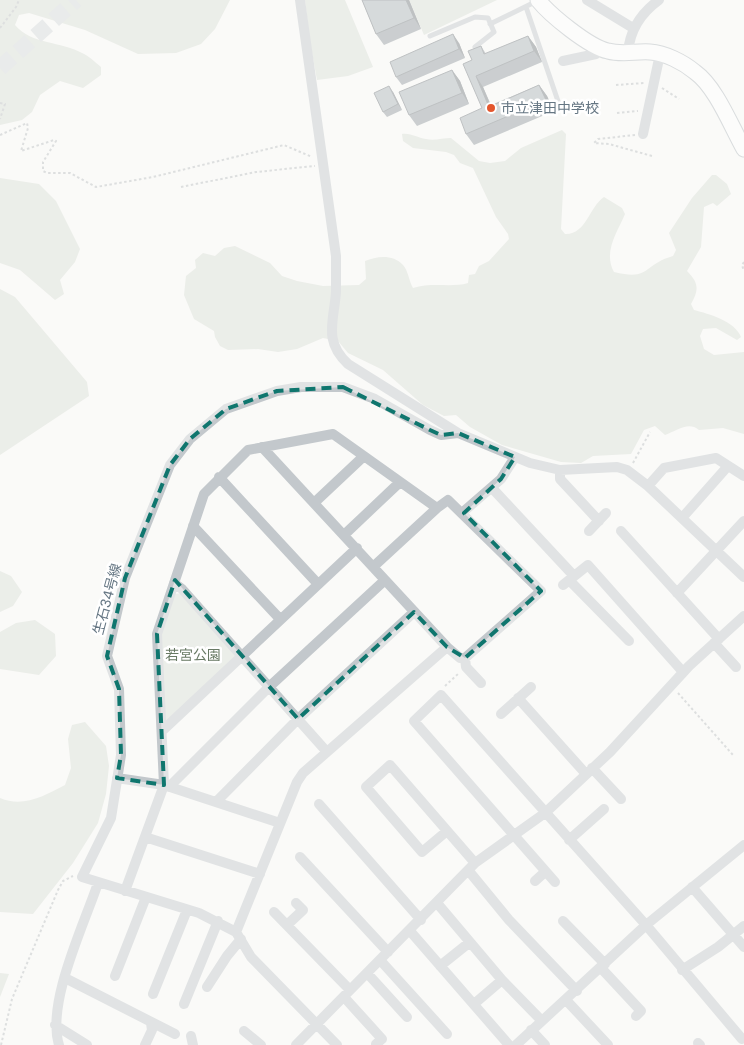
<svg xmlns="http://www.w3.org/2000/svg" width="744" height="1045" viewBox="0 0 744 1045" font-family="Poppins,'Noto Sans JP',sans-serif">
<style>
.green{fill:#dadfd7}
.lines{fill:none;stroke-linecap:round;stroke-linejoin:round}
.primary-tunnel{stroke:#d5d9db;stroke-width:16;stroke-dasharray:16 8;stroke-linecap:butt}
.secondary-casing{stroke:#b3babf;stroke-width:17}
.path{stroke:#bbbfc2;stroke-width:2;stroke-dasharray:2.5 2.5;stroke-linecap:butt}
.service{stroke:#c3c8cc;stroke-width:5}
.minor{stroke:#c3c8cc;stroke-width:10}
.secondary{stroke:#fff;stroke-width:15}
.wall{fill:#929a9f}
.shaded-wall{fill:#777d82}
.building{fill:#aab3b9;stroke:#777d82}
.marked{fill:none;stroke:#0f766e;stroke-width:4;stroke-dasharray:10 6;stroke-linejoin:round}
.poi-dot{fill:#e4572e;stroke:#fff;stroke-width:2}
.labels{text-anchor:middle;stroke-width:5;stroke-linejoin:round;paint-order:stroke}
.poi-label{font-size:14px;fill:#657683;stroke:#fff;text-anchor:start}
.street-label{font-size:14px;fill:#657683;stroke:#fff}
.park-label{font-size:14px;fill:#687a64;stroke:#fff}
</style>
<rect width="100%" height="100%" fill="#fafaf8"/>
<path class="green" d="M 0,0 L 230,0 L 215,29 L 201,44 L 176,53 L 138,54 L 85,30 L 29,13 L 19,15 L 15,25 C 32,45 61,41 82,53 C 89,56 95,62 101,67 L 101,75 L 83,88 L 60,81 L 40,95 L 32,112 L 22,120 L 0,125 Z
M 305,0 L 345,0 L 373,67 L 348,76 L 317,80 L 310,42 Z
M 409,0 L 497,0 L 424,35 Z
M 562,130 L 566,134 L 561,229 L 565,234 C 586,235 589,207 604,197 L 622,208 L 625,214 C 617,233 603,252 614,272 C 651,281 642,265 673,256 L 676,250 L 669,233 L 692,198 L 712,175 L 716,175 L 727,184 L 731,194 L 717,206 L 713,203 L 704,207 L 701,247 L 687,271 C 699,283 699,290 691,304 L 694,310 C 709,314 735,321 741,337 L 737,340 L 716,328 L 703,329 L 700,336 L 704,349 L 714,355 L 744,352 L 744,434 L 723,428 L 699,430 C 688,421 677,431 665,435 L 655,426 L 644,430 L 631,454 L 593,456 L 581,463 L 561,462 L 502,445 L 470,427 L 456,415 L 444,416 L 423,405 L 383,370 L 348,353 L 338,341 L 323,338 L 297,349 L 278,352 L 258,349 L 228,350 L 220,346 L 215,337 L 214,331 L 194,319 L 184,295 L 186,276 L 196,268 L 195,260 L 203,253 L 215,256 L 224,248 L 235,246 L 270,263 L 282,276 L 297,281 L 323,286 L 359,285 L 366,279 L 365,261 C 377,256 393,254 403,265 C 408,270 409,281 413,288 C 432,282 452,288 468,283 L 469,275 L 475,274 L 479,266 L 489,261 L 509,239 L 508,234 L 496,217 L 473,168 L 460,163 L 454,155 L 446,152 L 413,148 L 403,141 L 402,134 C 412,133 417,138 426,139 C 434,141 443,138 451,138 L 479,161 L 490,163 L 505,161 L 521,148 Z
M 0,178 L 39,184 L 56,201 L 80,249 L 75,262 L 60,280 L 64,294 L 55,300 L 20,270 L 0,263 Z
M 0,289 L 15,297 L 87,382 L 89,396 L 0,455 Z
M 0,571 L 11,576 L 22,592 L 13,606 L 0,612 Z
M 182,593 L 237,656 L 168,722 L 163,719 L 161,631 L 174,594 Z
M 35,620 L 55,634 L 56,656 L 39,675 L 0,669 L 0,632 L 16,623 Z
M 85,722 L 106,746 L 109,766 L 106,794 L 98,823 L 73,863 L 33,914 L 0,912 L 0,798 C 23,808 44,796 65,785 L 71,768 L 68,739 L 72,725 Z
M 0,973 L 9,974 L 0,997 Z"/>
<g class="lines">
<path class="primary-tunnel" d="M 0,68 L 76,0"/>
<g class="secondary-casing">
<path id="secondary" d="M 538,0 C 550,15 589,47 608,51 C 622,55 636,51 650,52 C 665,53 683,62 695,72 C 716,87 731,126 744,149"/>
</g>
<path class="path" d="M 0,28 L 16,7 L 19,0
M 616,85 L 644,83
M 662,88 L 679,99
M 0,103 L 5,104 L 0,119
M 617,113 L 638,111
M 0,135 L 27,123 L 28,128 L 21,151 L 54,140 L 56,141 L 43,162 L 43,171 L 47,173 L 70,173 L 96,187 L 153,177 L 284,145 L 312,157
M 635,135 L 598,139 L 594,143 L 609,144 L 652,156
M 181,187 L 256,172 L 315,166
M 744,262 L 742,265 L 744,271
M 633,463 L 650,432
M 445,686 L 458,674
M 678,693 L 733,755
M 1,1045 L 12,999 L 58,890 L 63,881 L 73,876"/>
<path class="service" d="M 526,7 L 561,110
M 490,24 L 537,1
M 430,36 L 475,17 L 488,18 L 494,32 L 475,47"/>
<path class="minor" d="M 300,0 L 336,256 C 336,268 336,280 336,292 C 334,321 323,341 348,364 L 458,433 L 530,463 L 560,470 L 617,467 L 627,470 L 648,486 L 744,577
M 587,0 L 633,28
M 628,52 C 630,30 641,13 659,0
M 563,61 L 596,54 L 600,49
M 643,134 L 660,54
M 262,447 L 447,647
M 560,470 L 560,479 L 599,521
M 219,477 L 318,584
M 648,486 L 664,468 L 716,458 L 744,476
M 492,488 L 574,576
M 314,503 L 364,456
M 463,512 L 501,479 L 515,457
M 682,518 L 728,466
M 193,526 L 280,619
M 589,531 L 606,513
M 621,531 L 719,639
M 344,535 L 400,482
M 373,567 L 437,508
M 569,580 L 629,641
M 174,583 L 182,589 L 327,752
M 563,585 L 588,565 L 683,672
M 677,593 L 744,521
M 714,643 L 736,667
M 465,658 L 466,667 L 481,683
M 518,698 L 586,774
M 501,714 L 531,687
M 162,731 L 357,548
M 592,768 L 621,799
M 117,778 L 164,785 L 280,823
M 169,787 L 269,687 L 385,580
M 216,802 L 298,719 L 414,612
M 319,804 L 421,920
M 447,831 L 422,852 L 366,787 L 390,765 L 475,863
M 145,837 L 260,874
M 569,840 L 604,809
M 300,857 L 388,952
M 468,870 L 509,920 L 577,991
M 535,881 L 545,872
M 555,882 L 414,721 L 441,695 L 646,925 L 742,1039
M 692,887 L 744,947
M 125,891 L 164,785 L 157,634 L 204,494 L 248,450 L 333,434 L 437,508 L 448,500 L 541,591 L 465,658 L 460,658 L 447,647 L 303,773 L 297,782 L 236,932
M 437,903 L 502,980 L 542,1021
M 274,912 L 350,990
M 563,921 L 605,964
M 287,925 L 303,910 L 296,903
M 410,931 L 509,1045
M 380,960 L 447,1034
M 440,966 L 470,942
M 601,968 L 641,1011 L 636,1016
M 682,970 L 718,947 L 744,926
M 367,973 L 407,1017
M 115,976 L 146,897
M 65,978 L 175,1034
M 207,987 L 227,956 L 241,939
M 153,994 L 187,910
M 344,997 L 382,1039 L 376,1044
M 566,1000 L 608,1045
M 184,1004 L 218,921
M 474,1004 L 502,980
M 55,1025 L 87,1045
M 531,1030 L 545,1045
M 244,1031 L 261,1045
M 191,1036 L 193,1045
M 698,1043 L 700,1045
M 59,1045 C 46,1003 84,925 98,883
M 145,1045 L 152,1030 L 151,1023
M 296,1045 L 475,863 L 545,813 L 610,752 L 689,666 L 744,616
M 337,1045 L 251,957 L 236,932 L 199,913 L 82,877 L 111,818 L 121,755 L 119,689 L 107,656 L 125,578 L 170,465 L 190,439 L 226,409 L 277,391 L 301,387 L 343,387 L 375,399 L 430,430 L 441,435 L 458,433
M 516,1045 L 646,925 L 744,845"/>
<use href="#secondary" class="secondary"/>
</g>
<path class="wall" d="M 362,0 L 409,0 L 421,29 L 384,45 L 376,34 Z
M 528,36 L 536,47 L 542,62 L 483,87 L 491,105 L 539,85 L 547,96 L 554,111 L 474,145 L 466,134 L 482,108 L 472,60 L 481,46 L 486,54 Z
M 459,43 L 465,58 L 402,85 L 396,77 Z
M 452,70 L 460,81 L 469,104 L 417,126 L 409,115 Z
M 393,92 L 402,110 L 387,117 L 383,112 Z"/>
<path class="shaded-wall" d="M 406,0 L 409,0 L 421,29 L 414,18 Z
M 453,34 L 459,43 L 465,58 L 459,49 Z
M 528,36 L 536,47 L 542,62 L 534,51 Z
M 452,70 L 460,81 L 469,104 L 462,93 Z
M 476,76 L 483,87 L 496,118 L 489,107 Z
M 539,85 L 547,96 L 554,111 L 546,100 Z
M 389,86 L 393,92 L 402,110 L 398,104 Z"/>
<path class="building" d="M 362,0 L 406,0 L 414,18 L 376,34 Z
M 453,34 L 459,49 L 396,77 L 390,62 Z
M 528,36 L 534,51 L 476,76 L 489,107 L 539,85 L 546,100 L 466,134 L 460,118 L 482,108 L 463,64 L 472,60 L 468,51 L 481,46 L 484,54 Z
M 452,70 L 462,93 L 409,115 L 399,92 Z
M 389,86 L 398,104 L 383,112 L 374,93 Z"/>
<path d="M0 0H744V1045H0ZM 343,387 L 430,430 L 441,435 L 458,433 L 515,457 L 501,479 L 464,513 L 541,591 L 465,658 L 447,647 L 414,612 L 298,719 L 175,580 L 157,634 L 164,785 L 117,778 L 121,755 L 119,689 L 107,656 L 125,578 L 170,465 L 190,439 L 226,409 L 277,391 Z" fill="#fafaf8" fill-opacity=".55" fill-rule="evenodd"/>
<path class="marked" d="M 343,387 L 430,430 L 441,435 L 458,433 L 515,457 L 501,479 L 464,513 L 541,591 L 465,658 L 447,647 L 414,612 L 298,719 L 175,580 L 157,634 L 164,785 L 117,778 L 121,755 L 119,689 L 107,656 L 125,578 L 170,465 L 190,439 L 226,409 L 277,391 Z"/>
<circle class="poi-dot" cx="491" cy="108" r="5"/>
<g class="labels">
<g class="poi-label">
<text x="501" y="113">市立津田中学校</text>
</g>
<g class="street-label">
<text transform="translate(107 599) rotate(-75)" y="5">生石34号線</text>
</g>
<g class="park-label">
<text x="193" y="660">若宮公園</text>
</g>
</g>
</svg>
